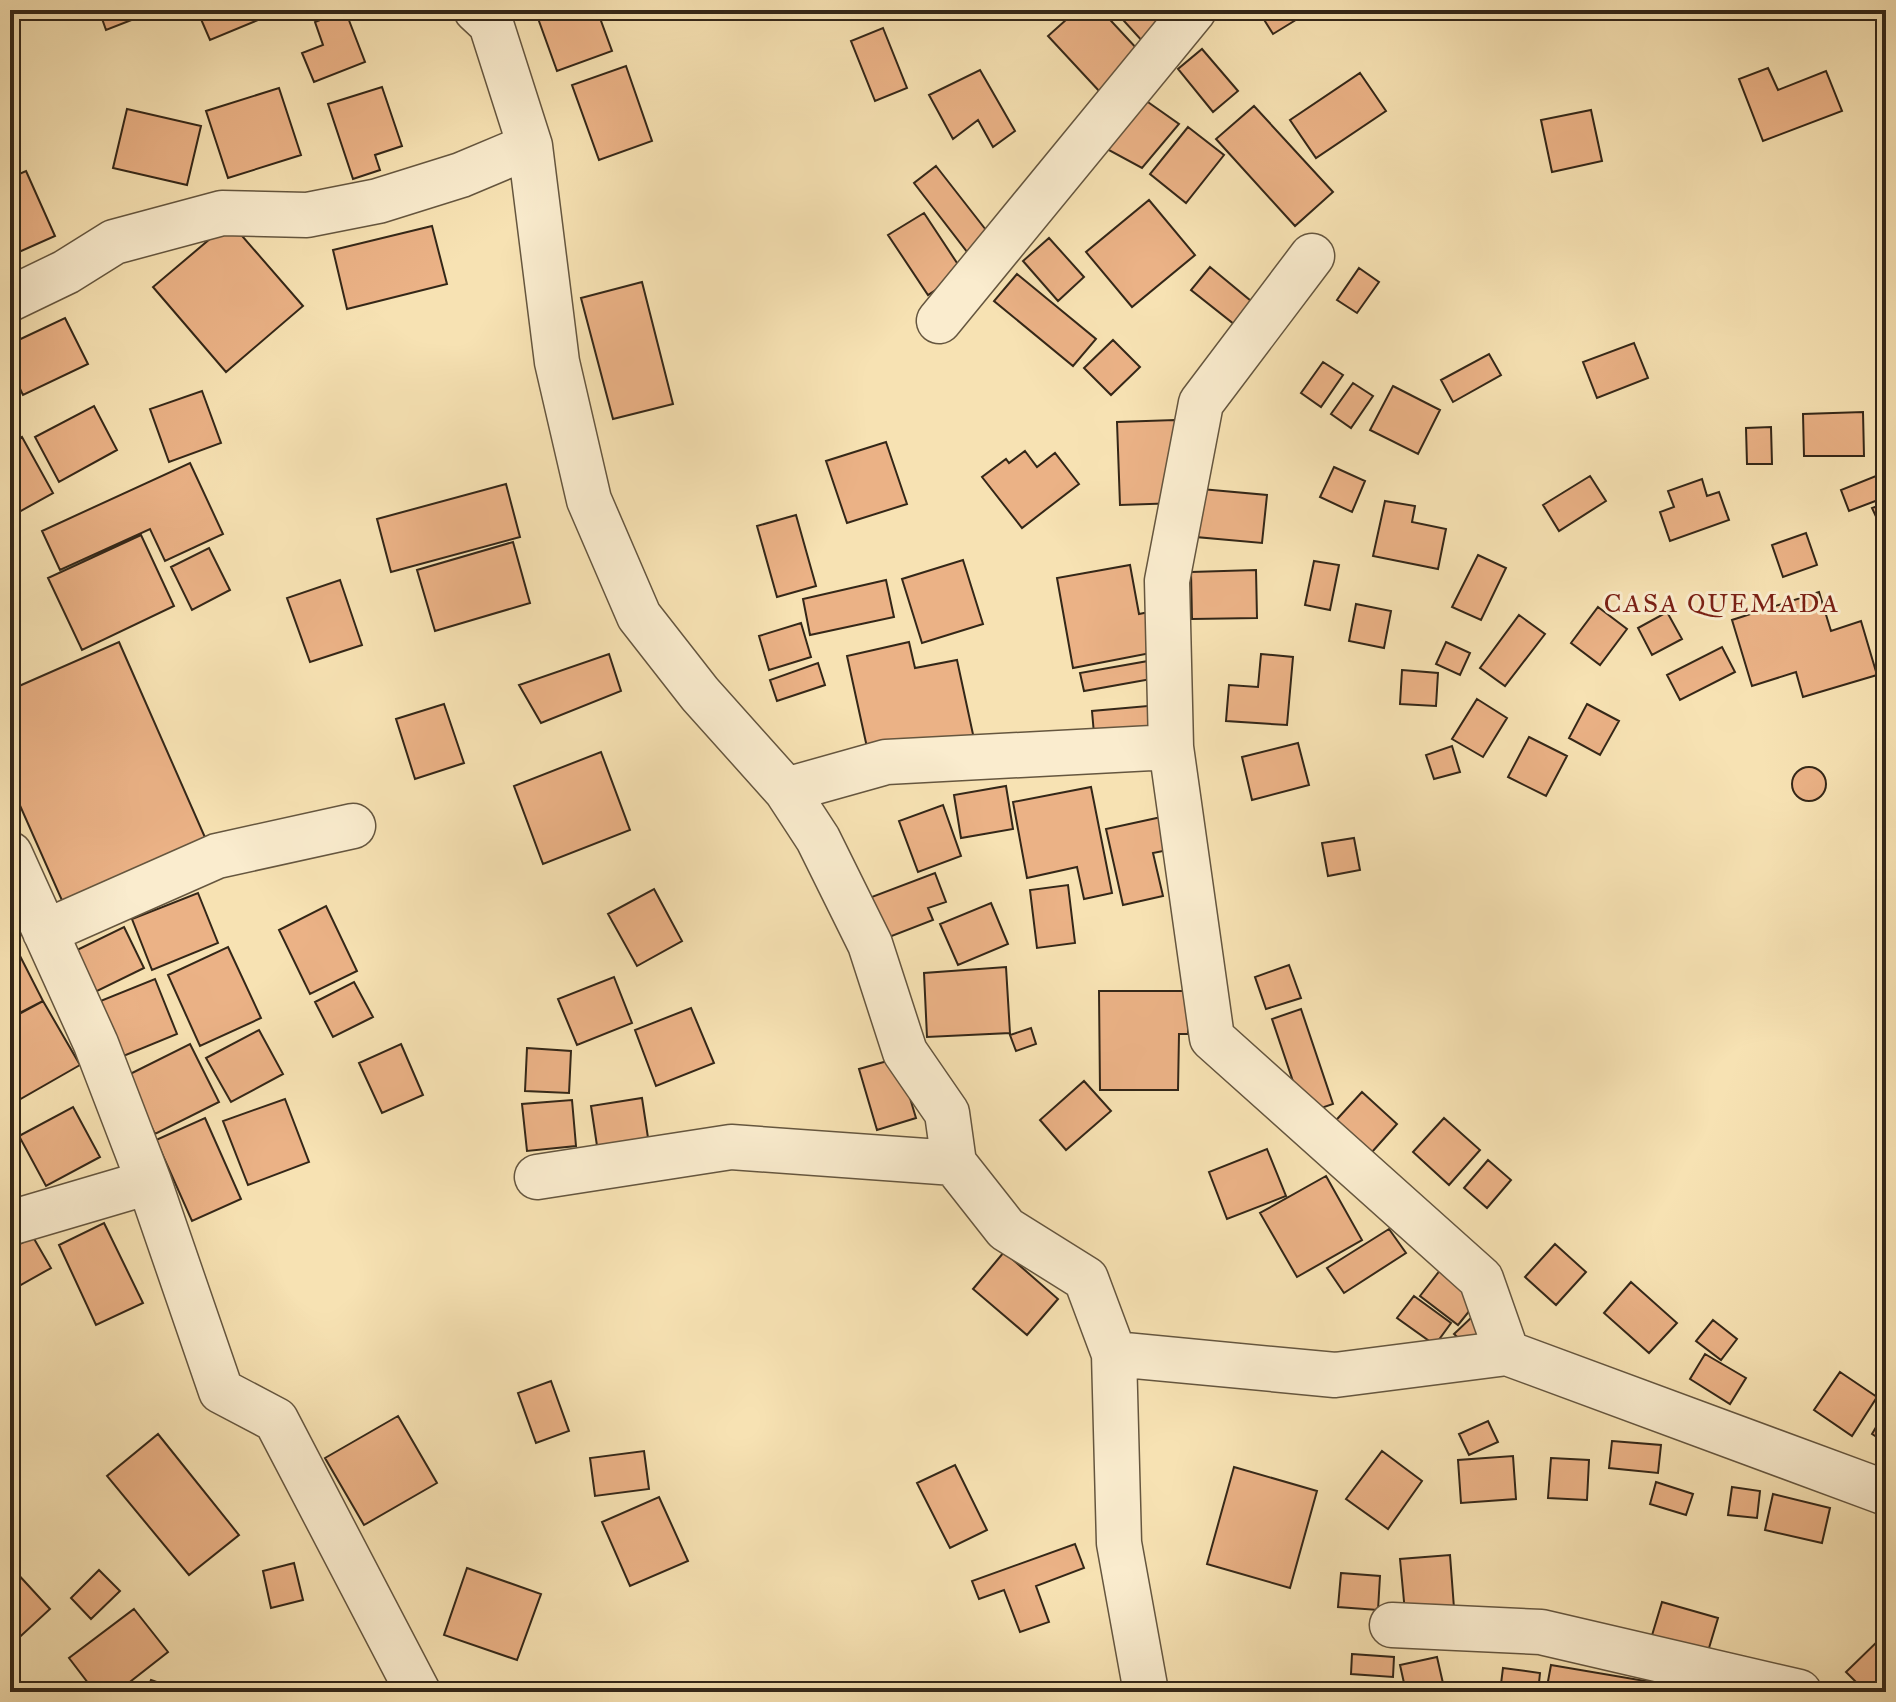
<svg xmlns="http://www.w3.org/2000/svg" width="1896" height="1702" viewBox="0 0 1896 1702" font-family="'IM FELL Great Primer',serif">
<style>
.building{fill:#ebb286;stroke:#342718;stroke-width:2}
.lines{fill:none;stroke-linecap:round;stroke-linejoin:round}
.minor-casing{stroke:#65563f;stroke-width:47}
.minor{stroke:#faecce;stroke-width:44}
.labels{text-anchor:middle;stroke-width:6;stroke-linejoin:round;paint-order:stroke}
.neighbourhood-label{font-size:26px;letter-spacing:2px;fill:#7a1f14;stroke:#faecce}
</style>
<rect width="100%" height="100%" fill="#f7e2b3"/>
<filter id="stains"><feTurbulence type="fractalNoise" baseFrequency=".0025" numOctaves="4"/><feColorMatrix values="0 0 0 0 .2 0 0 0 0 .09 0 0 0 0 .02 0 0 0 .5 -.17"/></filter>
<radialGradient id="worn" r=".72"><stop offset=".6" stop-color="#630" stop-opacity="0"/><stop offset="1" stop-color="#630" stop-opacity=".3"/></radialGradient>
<path class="building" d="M 99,10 L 152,10 L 152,12 L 106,30 Z
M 197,10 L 260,10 L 263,18 L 210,40 Z
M 345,10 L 365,62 L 314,82 L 302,53 L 323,45 L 315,22 Z
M 535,10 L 597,10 L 612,51 L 557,71 Z
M 1077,10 L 1101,10 L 1139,51 L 1100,92 L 1048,36 Z
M 1114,10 L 1171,10 L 1144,43 Z
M 1258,10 L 1312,10 L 1273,34 Z
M 883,28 L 907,88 L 875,101 L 851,41 Z
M 1202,49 L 1238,91 L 1213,112 L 1178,69 Z
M 626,66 L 652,141 L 599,160 L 572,85 Z
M 1768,68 L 1778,90 L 1826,71 L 1842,111 L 1763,141 L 1739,79 Z
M 980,70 L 1015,131 L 993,147 L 978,120 L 953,139 L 929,95 Z
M 1360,73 L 1386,111 L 1316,158 L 1290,120 Z
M 382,87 L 402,146 L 375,155 L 380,170 L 353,179 L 328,104 Z
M 279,88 L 301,155 L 228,178 L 206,111 Z
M 1145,100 L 1179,124 L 1142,168 L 1105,148 Z
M 1254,106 L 1333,192 L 1295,226 L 1216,139 Z
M 127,109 L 201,126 L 187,185 L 113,168 Z
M 1591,110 L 1602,161 L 1552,172 L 1541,120 Z
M 1188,127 L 1224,155 L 1186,203 L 1150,174 Z
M 936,166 L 993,239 L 971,257 L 914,183 Z
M 26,171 L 55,236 L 10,256 L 10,178 Z
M 1149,200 L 1195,255 L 1132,307 L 1086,252 Z
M 924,213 L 963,272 L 928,295 L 888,235 Z
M 230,222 L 303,306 L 226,372 L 153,287 Z
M 432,226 L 447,284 L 347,309 L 333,250 Z
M 1049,238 L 1084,277 L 1058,301 L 1023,261 Z
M 1210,267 L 1257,306 L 1239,328 L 1191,290 Z
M 1359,268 L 1379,282 L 1357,313 L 1337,300 Z
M 1017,274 L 1096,339 L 1073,366 L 994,301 Z
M 642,282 L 673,404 L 613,419 L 581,298 Z
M 65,318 L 88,364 L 23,395 L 10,368 L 10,344 Z
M 1113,340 L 1140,367 L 1111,395 L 1084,368 Z
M 1634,343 L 1648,378 L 1597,398 L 1583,362 Z
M 1489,354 L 1501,375 L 1453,402 L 1441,380 Z
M 1323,362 L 1343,375 L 1321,407 L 1301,393 Z
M 1353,383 L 1373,396 L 1351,428 L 1331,414 Z
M 1393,386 L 1440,410 L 1418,454 L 1370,430 Z
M 202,391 L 221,443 L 169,462 L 150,409 Z
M 94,406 L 117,450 L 59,482 L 35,437 Z
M 1863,412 L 1864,456 L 1804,456 L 1803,414 Z
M 1175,420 L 1179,503 L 1120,505 L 1117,422 Z
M 1771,427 L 1772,464 L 1747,464 L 1746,428 Z
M 22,437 L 53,493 L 10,517 L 10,444 Z
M 886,442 L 907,504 L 847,523 L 826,461 Z
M 1025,451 L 1037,467 L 1055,453 L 1079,484 L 1022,528 L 982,477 L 1006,459 L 1009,463 Z
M 190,463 L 223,534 L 165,561 L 150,529 L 60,570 L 42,531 Z
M 1334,467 L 1365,481 L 1352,512 L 1320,497 Z
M 1886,472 L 1886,497 L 1849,511 L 1841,490 Z
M 1590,476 L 1606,501 L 1559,531 L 1543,505 Z
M 1702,479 L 1707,496 L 1719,492 L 1729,520 L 1670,541 L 1660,512 L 1674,507 L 1668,491 Z
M 506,484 L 520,537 L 391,572 L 377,519 Z
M 1201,489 L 1267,495 L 1262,543 L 1196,537 Z
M 1385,501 L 1415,506 L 1412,522 L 1446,529 L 1438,569 L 1373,556 Z
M 1886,503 L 1886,517 L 1878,521 L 1872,508 Z
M 796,515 L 816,586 L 777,597 L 757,526 Z
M 1806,533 L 1817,565 L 1783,577 L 1772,545 Z
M 141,535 L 174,606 L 82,650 L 48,578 Z
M 513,542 L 530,603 L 435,631 L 417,570 Z
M 209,548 L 230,590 L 192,610 L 171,567 Z
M 1478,555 L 1506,568 L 1481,620 L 1452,607 Z
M 963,560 L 983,624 L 922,643 L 902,579 Z
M 1314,561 L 1339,565 L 1330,610 L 1305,605 Z
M 1130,565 L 1139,614 L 1154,611 L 1161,651 L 1073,668 L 1057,578 Z
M 1256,570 L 1257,618 L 1192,619 L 1191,572 Z
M 340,580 L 362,645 L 310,662 L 287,598 Z
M 886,580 L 894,617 L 810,635 L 803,599 Z
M 1819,592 L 1831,631 L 1861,621 L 1877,675 L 1803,697 L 1796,672 L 1752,686 L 1732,620 Z
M 1356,604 L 1391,611 L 1384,648 L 1349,641 Z
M 1598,607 L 1627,629 L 1600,665 L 1571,643 Z
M 1667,612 L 1682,639 L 1652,655 L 1638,628 Z
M 1519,615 L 1545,634 L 1505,686 L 1480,668 Z
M 801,623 L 811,657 L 769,670 L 759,636 Z
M 119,642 L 211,851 L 68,914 L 10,783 L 10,690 Z
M 909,642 L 915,668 L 957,660 L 974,739 L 870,761 L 847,656 Z
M 1446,642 L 1470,653 L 1460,675 L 1436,664 Z
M 1722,647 L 1735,672 L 1680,700 L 1667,675 Z
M 609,654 L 621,691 L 541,723 L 519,685 Z
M 1261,654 L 1293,657 L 1287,725 L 1226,721 L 1229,685 L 1258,687 Z
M 1165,658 L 1168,676 L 1084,691 L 1080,673 Z
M 818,663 L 825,685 L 777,701 L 770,680 Z
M 1402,670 L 1438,673 L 1436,706 L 1400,704 Z
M 1477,699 L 1507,718 L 1483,757 L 1452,739 Z
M 444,704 L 464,763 L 415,779 L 396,719 Z
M 1587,704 L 1619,721 L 1600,755 L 1569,738 Z
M 1159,705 L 1161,728 L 1094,734 L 1092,711 Z
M 1529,737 L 1567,756 L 1546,796 L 1508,777 Z
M 1298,743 L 1309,785 L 1252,800 L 1242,757 Z
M 1452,746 L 1460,772 L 1434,779 L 1426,755 Z
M 601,752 L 630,830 L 543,864 L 514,786 Z
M1792 784a17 17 0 1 1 34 0a17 17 0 1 1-34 0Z
M 1006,786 L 1013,829 L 961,838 L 954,795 Z
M 1091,787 L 1112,893 L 1084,899 L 1077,867 L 1027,878 L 1013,802 Z
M 943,805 L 961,856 L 918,872 L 899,821 Z
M 1166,816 L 1173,849 L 1153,853 L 1163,896 L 1123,905 L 1106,829 Z
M 1354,838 L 1360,870 L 1328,876 L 1322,843 Z
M 935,873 L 946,902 L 928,908 L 933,920 L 884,939 L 869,898 Z
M 1068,885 L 1075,943 L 1037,948 L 1030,890 Z
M 654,889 L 682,941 L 637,966 L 608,914 Z
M 198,893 L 218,943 L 152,970 L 132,919 Z
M 991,903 L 1008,944 L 958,965 L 940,924 Z
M 326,906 L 357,971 L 310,994 L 279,930 Z
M 10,909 L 23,934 L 10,942 Z
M 124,927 L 144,968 L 93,993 L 73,952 Z
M 228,947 L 261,1018 L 200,1046 L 168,975 Z
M 19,954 L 43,1001 L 10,1018 L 10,959 Z
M 1289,965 L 1301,998 L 1266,1009 L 1255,977 Z
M 1006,967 L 1010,1033 L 927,1037 L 924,973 Z
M 614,977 L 632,1023 L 577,1045 L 558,999 Z
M 155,979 L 177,1034 L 121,1057 L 98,1002 Z
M 354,982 L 373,1017 L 333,1037 L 315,1002 Z
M 1099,991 L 1188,991 L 1188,1034 L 1179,1034 L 1178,1090 L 1100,1090 Z
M 43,1001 L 80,1065 L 10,1105 L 10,1019 Z
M 691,1008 L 714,1063 L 656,1086 L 635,1030 Z
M 1301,1009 L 1333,1104 L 1304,1114 L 1272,1019 Z
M 1031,1028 L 1036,1044 L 1016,1051 L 1010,1035 Z
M 259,1030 L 283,1074 L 231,1102 L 206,1058 Z
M 190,1044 L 219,1102 L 155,1134 L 126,1076 Z
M 401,1044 L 423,1095 L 382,1113 L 359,1063 Z
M 527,1048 L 571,1051 L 569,1093 L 525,1091 Z
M 898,1058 L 916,1118 L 877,1130 L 859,1069 Z
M 1084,1081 L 1111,1111 L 1066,1150 L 1040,1120 Z
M 1362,1092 L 1397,1124 L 1364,1161 L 1328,1129 Z
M 642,1098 L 650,1151 L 599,1159 L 591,1106 Z
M 285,1099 L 309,1162 L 248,1185 L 223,1121 Z
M 572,1100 L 576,1146 L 527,1151 L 522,1104 Z
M 73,1107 L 100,1157 L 46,1186 L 19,1136 Z
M 205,1118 L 241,1199 L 192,1221 L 156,1140 Z
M 1444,1118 L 1480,1150 L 1449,1185 L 1413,1152 Z
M 1267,1149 L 1286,1196 L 1227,1219 L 1209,1172 Z
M 1488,1160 L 1511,1180 L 1487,1208 L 1464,1188 Z
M 1326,1176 L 1362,1240 L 1297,1277 L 1260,1213 Z
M 104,1223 L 143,1303 L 96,1325 L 59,1245 Z
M 1389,1229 L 1406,1253 L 1344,1293 L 1327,1268 Z
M 33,1237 L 51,1268 L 10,1291 L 10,1249 Z
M 1555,1244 L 1586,1272 L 1556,1305 L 1525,1277 Z
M 1004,1252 L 1058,1299 L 1027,1335 L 973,1289 Z
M 1441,1269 L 1479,1299 L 1458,1325 L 1420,1296 Z
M 1631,1282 L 1677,1323 L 1649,1353 L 1604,1313 Z
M 1414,1296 L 1451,1323 L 1435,1345 L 1397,1318 Z
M 1475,1314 L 1493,1330 L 1473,1351 L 1454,1334 Z
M 1713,1320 L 1737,1339 L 1721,1360 L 1696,1341 Z
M 1705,1354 L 1746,1378 L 1730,1404 L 1690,1379 Z
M 1840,1372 L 1877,1397 L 1852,1436 L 1814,1410 Z
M 551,1381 L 569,1431 L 536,1443 L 518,1393 Z
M 1885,1412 L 1886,1413 L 1886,1443 L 1872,1434 Z
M 398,1416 L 437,1483 L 364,1525 L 325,1458 Z
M 1488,1421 L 1498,1442 L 1469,1455 L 1459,1434 Z
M 158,1434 L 239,1535 L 189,1575 L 107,1476 Z
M 1612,1441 L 1661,1445 L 1658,1473 L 1609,1468 Z
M 644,1451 L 649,1489 L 595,1496 L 590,1458 Z
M 1382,1451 L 1422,1481 L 1388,1529 L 1346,1499 Z
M 1513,1456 L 1516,1499 L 1461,1503 L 1458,1460 Z
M 1551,1458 L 1589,1460 L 1587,1500 L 1548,1498 Z
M 955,1465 L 987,1530 L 950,1548 L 917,1483 Z
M 1234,1467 L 1317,1491 L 1290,1588 L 1207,1564 Z
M 1656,1482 L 1693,1494 L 1686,1515 L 1650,1504 Z
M 1732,1487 L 1760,1491 L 1757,1518 L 1728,1515 Z
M 1773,1494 L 1830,1508 L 1822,1543 L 1765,1530 Z
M 659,1497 L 688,1561 L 630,1586 L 602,1522 Z
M 1075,1544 L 1084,1568 L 1036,1586 L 1049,1622 L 1020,1632 L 1004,1590 L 979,1599 L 972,1581 Z
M 1450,1555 L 1454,1608 L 1405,1612 L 1400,1559 Z
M 294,1563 L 303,1600 L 271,1608 L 263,1571 Z
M 467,1568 L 541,1594 L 517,1660 L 444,1635 Z
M 99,1570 L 120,1591 L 91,1619 L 71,1598 Z
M 15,1571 L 50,1609 L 10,1646 L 10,1576 Z
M 1341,1573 L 1380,1576 L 1378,1610 L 1338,1607 Z
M 1662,1602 L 1718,1618 L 1706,1658 L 1650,1642 Z
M 134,1609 L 168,1652 L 117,1692 L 95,1692 L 69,1658 Z
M 1886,1633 L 1886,1692 L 1866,1692 L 1846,1672 Z
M 1352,1654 L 1394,1657 L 1393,1677 L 1351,1674 Z
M 1437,1657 L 1445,1692 L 1406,1692 L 1400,1665 Z
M 1551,1665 L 1657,1683 L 1655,1692 L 1546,1692 Z
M 1503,1668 L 1540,1673 L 1538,1692 L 1500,1692 Z
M 151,1680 L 185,1692 L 146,1692 Z"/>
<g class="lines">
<g class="minor-casing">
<path id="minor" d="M 476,10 L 491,24 L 530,146 L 557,362 L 589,500 L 639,616 L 700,694 L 786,790 L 818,839 L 870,944 L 905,1052 L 947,1113 L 954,1163 L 1006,1229 L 1086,1279 L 1114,1354 L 1119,1543 L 1146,1692
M 10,299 L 66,272 L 114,242 L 222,213 L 307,215 L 378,201 L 461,175 L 530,146
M 939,321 L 1194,10
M 1171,747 L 1167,581 L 1201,403 L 1312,256
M 786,790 L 886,762 L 1171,747 L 1212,1038 L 1481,1279 L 1507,1353
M 10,854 L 96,1044 L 149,1182 L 221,1391 L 276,1420 L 418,1692
M 45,932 L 217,856 L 353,826
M 537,1177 L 731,1147 L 954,1163
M 10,1223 L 149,1182
M 1114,1354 L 1335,1375 L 1507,1353 L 1886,1493
M 1392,1625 L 1541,1632 L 1799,1692"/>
</g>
<use href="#minor" class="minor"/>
</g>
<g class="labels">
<g class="neighbourhood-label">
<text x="1722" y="612">CASA QUEMADA</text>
</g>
</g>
<rect width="1896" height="1702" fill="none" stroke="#f7e2b3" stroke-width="40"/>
<rect x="12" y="12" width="1872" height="1678" fill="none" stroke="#342718" stroke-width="4"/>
<rect x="20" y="20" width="1856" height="1662" fill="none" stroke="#342718" stroke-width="2"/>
<rect width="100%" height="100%" filter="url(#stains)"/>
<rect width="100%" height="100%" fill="url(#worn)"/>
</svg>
